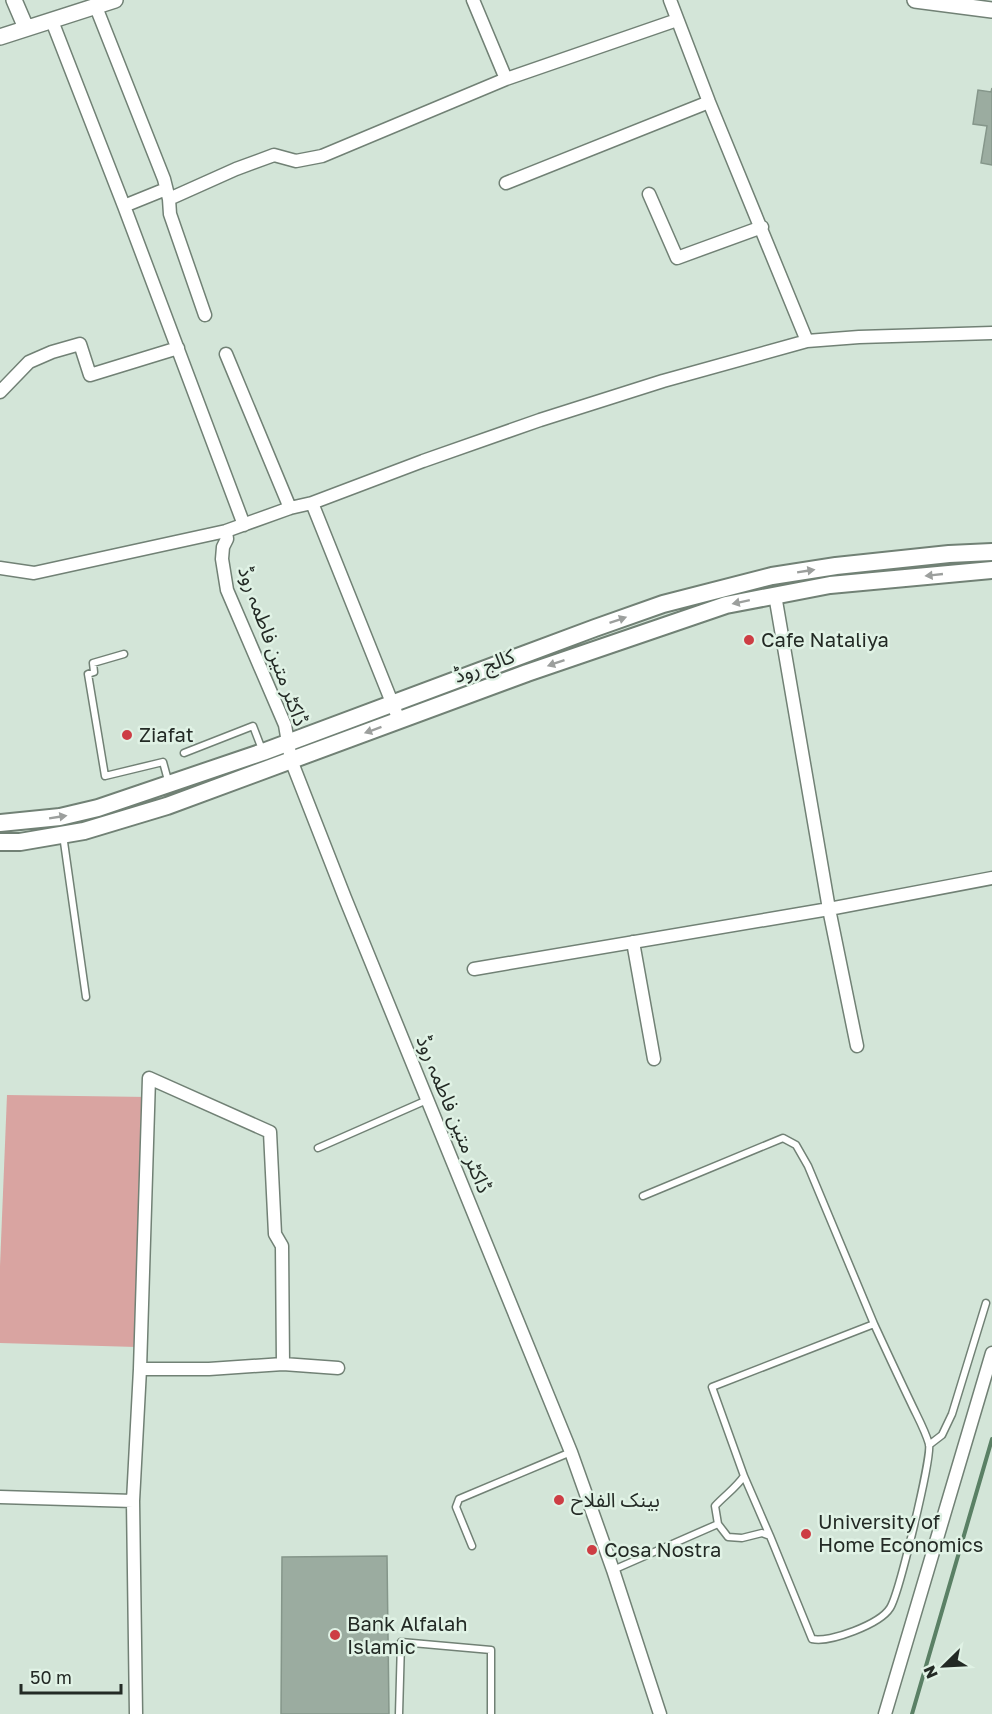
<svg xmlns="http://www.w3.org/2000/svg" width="992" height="1714" viewBox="0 0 992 1714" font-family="'Golos Text','Noto Sans Arabic',sans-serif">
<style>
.green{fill:#d9a4a1}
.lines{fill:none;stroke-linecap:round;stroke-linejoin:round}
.stream{stroke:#5a8065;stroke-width:4}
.building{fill:#9baca0;stroke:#85968a;stroke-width:1.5}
.service-casing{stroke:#718175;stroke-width:9}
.minor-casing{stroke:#718175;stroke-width:15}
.tertiary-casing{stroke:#718175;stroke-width:18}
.secondary-casing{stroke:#718175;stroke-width:20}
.service{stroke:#fff;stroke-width:6}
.minor{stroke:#fff;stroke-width:12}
.tertiary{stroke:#fff;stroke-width:15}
.secondary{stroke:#fff;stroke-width:16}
.oneway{fill:#9c9f9d}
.poi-dot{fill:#cd3d44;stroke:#e0f2e5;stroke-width:2}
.labels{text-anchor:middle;stroke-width:5;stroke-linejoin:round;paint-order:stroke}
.poi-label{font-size:20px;fill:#232a25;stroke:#e0f2e5;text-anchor:start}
.street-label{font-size:20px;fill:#232a25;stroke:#e0f2e5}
</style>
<rect width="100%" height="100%" fill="#d3e5d8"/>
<path class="green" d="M 7,1095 L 148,1097 L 136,1347 L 0,1343 L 0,1266 Z"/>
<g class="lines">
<path class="stream" d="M 912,1714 L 992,1439"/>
</g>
<path class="building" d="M 992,88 L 992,165 L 981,163 L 987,126 L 973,124 L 978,90 L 991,92 Z
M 387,1556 L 389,1714 L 281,1714 L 282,1557 Z"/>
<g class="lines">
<g class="service-casing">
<path id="service" d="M 124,654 L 93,663 L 94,672 L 88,674 L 105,776 L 163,762 L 169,784
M 184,753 L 253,726 L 263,752
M 63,835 L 86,997
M 318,1148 L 427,1100
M 929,1445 L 942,1435 L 952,1414 L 986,1303
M 744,1476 L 770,1536
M 718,1524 L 728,1537 L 742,1538 L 762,1533 L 770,1536 L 812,1639 C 830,1643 880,1624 890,1608 C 899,1594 932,1457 929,1444 C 925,1430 917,1416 911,1403 C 898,1376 886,1350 874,1324
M 472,1546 L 456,1507 L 459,1499 L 571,1452
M 613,1570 L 718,1524 L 715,1506 C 725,1495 736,1488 744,1476 L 712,1387 L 874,1324 L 808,1166 L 796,1145 L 783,1138 L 643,1196
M 399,1714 L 401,1642 L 491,1650 L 491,1714"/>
</g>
<g class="minor-casing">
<path id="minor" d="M 473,0 L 506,79
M 670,0 L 709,102 L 807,341
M 96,7 L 164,179 L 169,199 L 236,169 L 274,155 L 296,161 L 322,156 L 506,79 L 677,20
M 52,21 L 124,206 L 244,525
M 506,183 L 709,102
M 649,194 L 677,258 L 762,227
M 169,199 L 170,214 L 205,315
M 124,206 L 166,189
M 226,354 L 290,508
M 0,392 L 29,362 L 52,352 L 80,344 L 90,375 L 178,348
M 312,503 L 399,720
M 226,531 L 227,539 L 223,547 L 222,559 L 227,590 L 285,725 L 291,760 L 345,898 L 571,1452 L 613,1570 L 660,1714
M 0,568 L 34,573 L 226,531 L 290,508 L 312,503 L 423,461 L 540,420 L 663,381 L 807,341 L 859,337 L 992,333
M 775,595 L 829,909 L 857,1046
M 633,942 L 654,1059
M 474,969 L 829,909 L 992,878
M 140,1369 L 209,1369 L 283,1364 L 338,1368
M 0,1497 L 133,1501 L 136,1714
M 133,1501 L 140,1369 L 149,1078 L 270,1132 L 275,1234 L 282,1246 L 283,1364
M 885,1714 L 992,1353"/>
</g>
<g class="tertiary-casing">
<path id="tertiary" d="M 14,0 L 26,28
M 915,0 L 992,10
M 0,37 L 115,0"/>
</g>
<g class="secondary-casing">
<path id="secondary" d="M 0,823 L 60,817 L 98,808 L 263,752 L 595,628 L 663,604 L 772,576 L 836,566 L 949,554 L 992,552
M 0,842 L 20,842 L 84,831 L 167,806 L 527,673 L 726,605 L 830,585 L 992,570"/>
</g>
<use href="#service" class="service"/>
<use href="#minor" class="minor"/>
<use href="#tertiary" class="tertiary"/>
<use href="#secondary" class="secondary"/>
</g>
<defs><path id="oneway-solid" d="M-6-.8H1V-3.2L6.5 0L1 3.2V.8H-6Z" transform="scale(1.5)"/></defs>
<g class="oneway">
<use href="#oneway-solid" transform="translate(806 571) rotate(-9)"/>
<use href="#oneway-solid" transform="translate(934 575) rotate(174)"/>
<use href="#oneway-solid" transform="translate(741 602) rotate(168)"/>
<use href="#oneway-solid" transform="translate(618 620) rotate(-19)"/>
<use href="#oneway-solid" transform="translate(556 663) rotate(161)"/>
<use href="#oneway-solid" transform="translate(373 730) rotate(160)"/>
<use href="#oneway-solid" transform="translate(58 817) rotate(-9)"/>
</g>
<g class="poi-dot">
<circle cx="749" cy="640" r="6"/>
<circle cx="127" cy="735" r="6"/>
<circle cx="559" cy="1500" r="6"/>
<circle cx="806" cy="1534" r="6"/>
<circle cx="592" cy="1550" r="6"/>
<circle cx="335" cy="1635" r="6"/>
</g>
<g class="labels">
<g class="poi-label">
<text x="761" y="647">Cafe Nataliya</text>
<text x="139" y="742">Ziafat</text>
<text x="571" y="1507">بینک الفلاح</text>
<text x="818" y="1529">University of<tspan x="818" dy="23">Home Economics</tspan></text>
<text x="604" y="1557">Cosa Nostra</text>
<text x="347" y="1631">Bank Alfalah<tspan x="347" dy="23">Islamic</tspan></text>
</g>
<g class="street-label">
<text transform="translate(273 646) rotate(70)" y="7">ڈاکٹر متین فاطمہ روڈ</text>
<text transform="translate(484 666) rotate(-20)" y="7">کالج روڈ</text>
<text transform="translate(454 1114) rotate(68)" y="7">ڈاکٹر متین فاطمہ روڈ</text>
</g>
</g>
<g transform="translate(944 1666) rotate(246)" stroke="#e0f2e5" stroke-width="4.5" paint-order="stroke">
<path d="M0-4.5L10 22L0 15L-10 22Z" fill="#232a25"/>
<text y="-9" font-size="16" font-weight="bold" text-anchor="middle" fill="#232a25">N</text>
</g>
<path d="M21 1684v9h100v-9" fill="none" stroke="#232a25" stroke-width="3"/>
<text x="30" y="1684" font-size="18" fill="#232a25" stroke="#e0f2e5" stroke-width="4.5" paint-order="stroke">50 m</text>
</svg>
